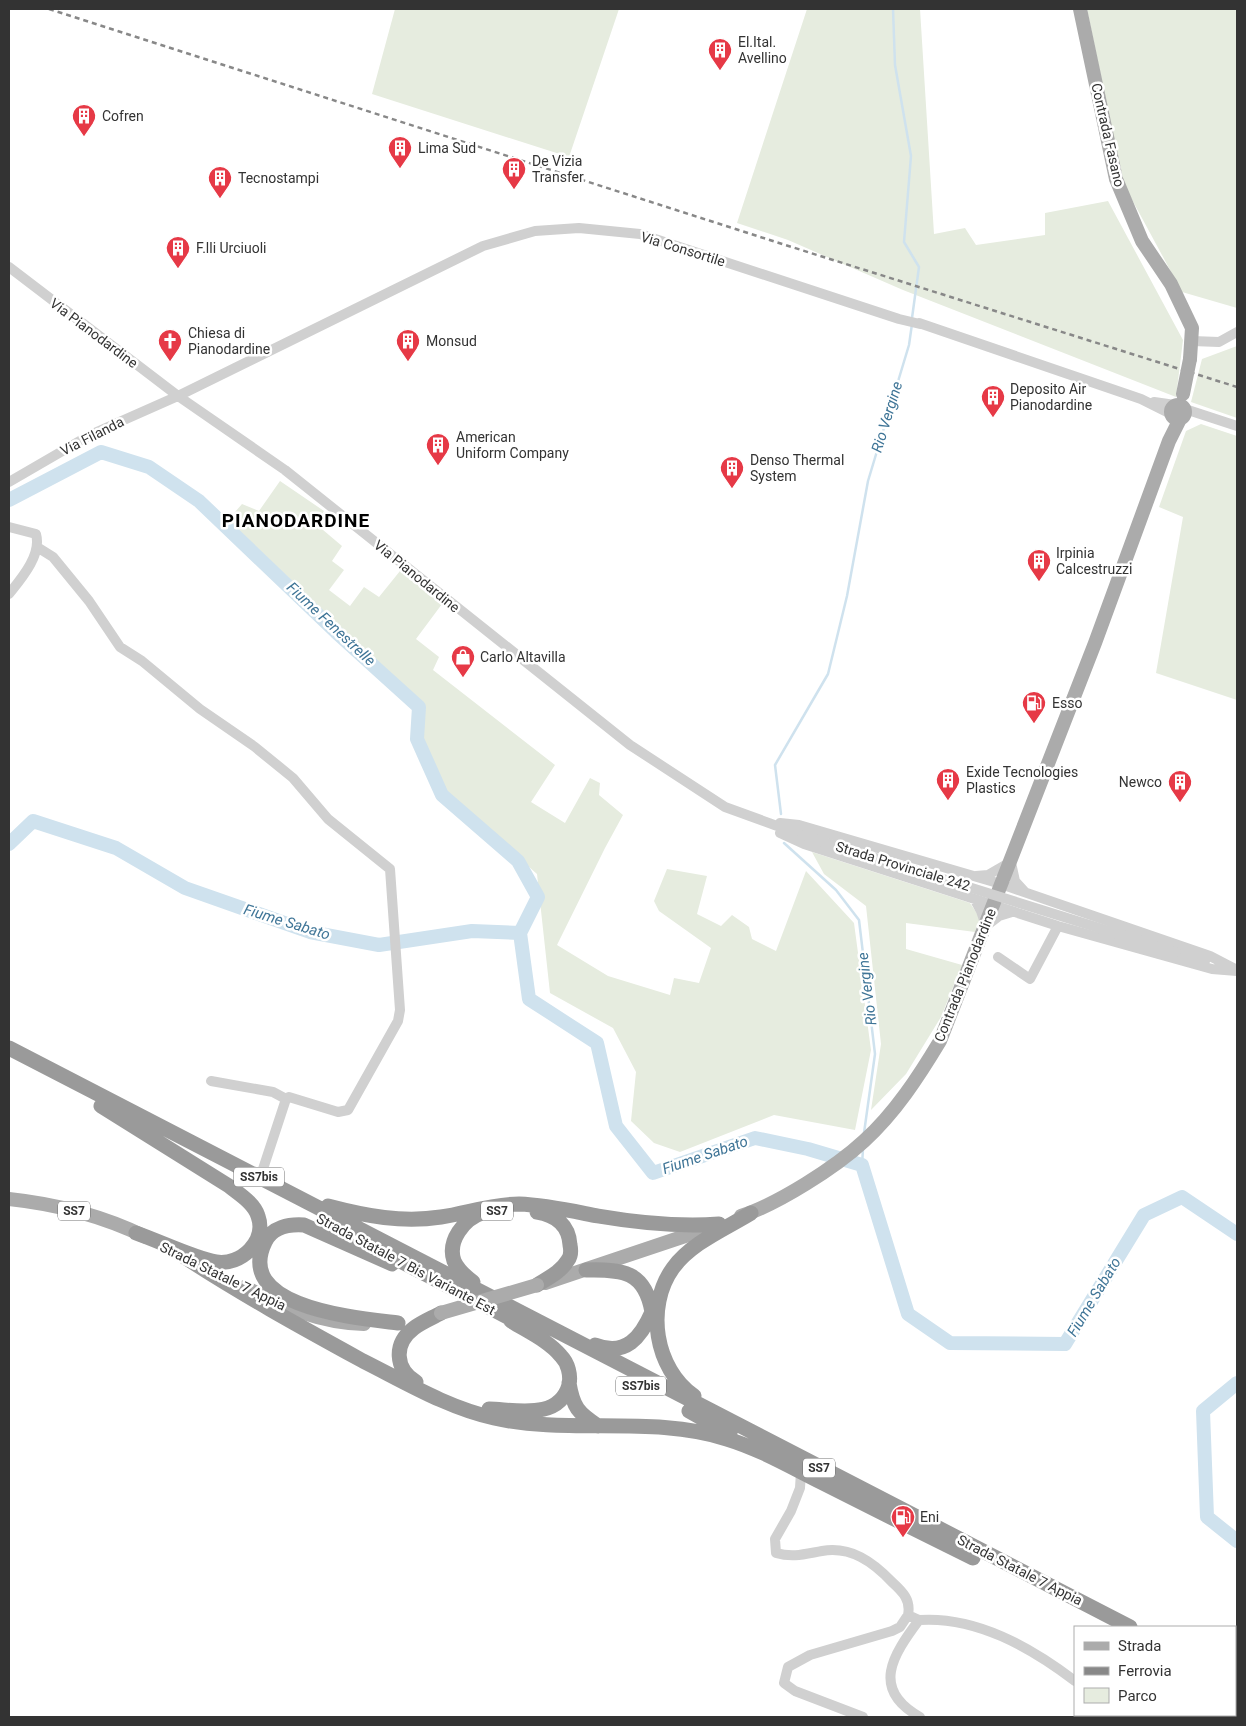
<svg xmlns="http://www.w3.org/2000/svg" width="1246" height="1726" viewBox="0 0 1246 1726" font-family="Roboto,sans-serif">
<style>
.green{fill:#e6ecdf}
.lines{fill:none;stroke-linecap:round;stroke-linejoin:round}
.stream{stroke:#cfe2ee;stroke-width:2.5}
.river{stroke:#cfe2ee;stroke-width:14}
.minor{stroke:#d0d0d0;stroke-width:10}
.major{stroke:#ababab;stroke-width:14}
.highway{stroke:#9a9a9a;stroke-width:15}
.rail{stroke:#888;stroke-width:2.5;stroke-dasharray:5 4;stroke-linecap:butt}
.minor-bridge{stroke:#d0d0d0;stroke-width:10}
.major-bridge{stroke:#ababab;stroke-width:14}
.labels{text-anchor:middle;stroke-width:5;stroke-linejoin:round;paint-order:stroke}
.shield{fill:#fff;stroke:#707070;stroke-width:1}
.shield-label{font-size:12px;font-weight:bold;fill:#333}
.poi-label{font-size:14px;fill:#333;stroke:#fff;text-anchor:start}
.street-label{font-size:14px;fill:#333;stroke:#fff}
.water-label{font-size:15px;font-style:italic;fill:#3f7597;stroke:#fff}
.district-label{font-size:19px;font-weight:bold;letter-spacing:1px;fill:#000;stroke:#fff}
</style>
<rect width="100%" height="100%" fill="#fff"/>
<path class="green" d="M 395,9 L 619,9 L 569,157 L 372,94 Z
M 807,9 L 920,9 L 934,234 L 965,228 L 976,245 L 1045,235 L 1045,213 L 1108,201 L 1183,340 L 1176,397 L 903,290 L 788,240 L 737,223 Z
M 1087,9 L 1237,9 L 1237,308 L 1182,292 L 1123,183 Z
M 1237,346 L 1237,418 L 1191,402 L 1202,359 Z
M 1201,424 L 1237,436 L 1237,700 L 1156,673 L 1183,517 L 1159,507 L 1186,431 Z
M 280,481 L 324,511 L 316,524 L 342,546 L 332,561 L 344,570 L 329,590 L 350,606 L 364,587 L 379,597 L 400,571 L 442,604 L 416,639 L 439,657 L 433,670 L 555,765 L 531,802 L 565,823 L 590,778 L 600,783 L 599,795 L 623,815 L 605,848 L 557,945 L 608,976 L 670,995 L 674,978 L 699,983 L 711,948 L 659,911 L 654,901 L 667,869 L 707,876 L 697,914 L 721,926 L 732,915 L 749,927 L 752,939 L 776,951 L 806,871 L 854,923 L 871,1050 L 855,1130 L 774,1115 L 680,1152 L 654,1143 L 631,1121 L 636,1072 L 613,1028 L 550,993 L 537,874 L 445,792 L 423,743 L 423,706 L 228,520 L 242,504 L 259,511 Z
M 812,852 L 970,903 L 980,918 L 975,932 L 906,923 L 906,949 L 962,965 L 941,1017 L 906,1074 L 871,1110 L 881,1044 L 866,906 L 824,874 Z"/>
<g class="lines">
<path class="stream" d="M 893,9 L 895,65 L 911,156 L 904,242 L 919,267 L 912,318
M 781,814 L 775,765 L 828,674 L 847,596 L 868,481 L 909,345 L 912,324
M 784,843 L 836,890 L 859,920 L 875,1054 L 864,1133
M 862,1165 L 863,1149"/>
<path class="river" d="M 9,500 L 101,452 L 149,467 L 199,501 L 336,632 L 419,707 L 417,739 L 442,795 L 518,861 L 538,897 L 520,933
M 9,844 L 33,821 L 116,848 L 185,888 L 310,932 L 379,945 L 472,931 L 520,933 L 529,999 L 597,1043 L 616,1126 L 653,1173 L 755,1138 L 808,1149 L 862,1165 L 908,1314 L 950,1343 L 1065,1344 L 1144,1215 L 1182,1197 L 1237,1234
M 1237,1383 L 1203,1411 L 1207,1517 L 1237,1541"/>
<path class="minor" d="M 9,267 L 178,396 L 285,470 L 630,745 L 725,807 L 802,835
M 1192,341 L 1219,342 L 1237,332
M 1154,402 L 1175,405
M 1185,409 L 1237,426
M 9,482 L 90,435 L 178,396 L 483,246 L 535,231 L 579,228 L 640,234 L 899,319 L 920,324 L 919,323 L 1141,399 L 1171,414
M 9,527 L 36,534 C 42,555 21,579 9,594
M 37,547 L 53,557 L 89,601 L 120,647 L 142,661 L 200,709 L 255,747 L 293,778 L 328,819 L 390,869 L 400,1010 L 398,1021 L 348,1110 L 338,1112 L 289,1097 L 286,1099 L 260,1178
M 780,823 L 799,825 L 1001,884 L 1210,956 L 1235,969
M 780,833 L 804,844 L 1058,926 L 1212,969 L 1237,971
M 1010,858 L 1015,881 L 1025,892
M 976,876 L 988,875 L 1007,864
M 975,900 L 981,911 L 986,926 L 999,916 L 1012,912
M 1176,952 L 1205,961
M 998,957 L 1030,979 L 1058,926
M 211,1081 L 273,1092 L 286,1099
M 801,1472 L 800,1488 L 791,1511 L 775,1539 L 776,1553 C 793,1558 805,1554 822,1551 C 851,1546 873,1562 892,1582 C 903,1592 911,1600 908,1615 L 919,1620
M 1117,1715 L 1121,1717
M 1234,1715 L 1237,1716
M 863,1717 L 795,1691 L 784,1683 L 788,1667 L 810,1655 L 892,1631 L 900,1627 L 908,1615
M 920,1717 C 870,1689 893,1655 919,1620 C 976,1616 1030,1647 1075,1681
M 1164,1717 L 1166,1715"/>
<path class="major" d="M 1080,9 L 1116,179 L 1142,241 L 1171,284 L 1192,328 L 1190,359
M1171 412a7 7 0 1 1 14 0a7 7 0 1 1-14 0Z
M 9,1199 C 56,1204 103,1216 146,1237
M 741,1216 C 778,1204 836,1167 864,1141 C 895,1113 919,1076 940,1041 L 1095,643 L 1169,441 L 1180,419
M 545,1283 L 712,1227
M 245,1287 C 284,1307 320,1323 364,1324"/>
<path class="highway" d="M 9,1048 L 1130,1627
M 101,1106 L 229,1186 C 239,1194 254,1203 258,1216 C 267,1241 241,1266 216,1262 C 194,1258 159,1241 136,1233
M 328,1206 C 366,1216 402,1223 441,1217 C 467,1213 492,1204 519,1204 C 546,1205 572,1211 598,1216 C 639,1223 678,1227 719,1224
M 385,1253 L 519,1323
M 180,1254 C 239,1293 301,1327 363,1361 C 405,1382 448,1408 494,1418 C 570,1435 652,1415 727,1439 C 760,1449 791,1467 821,1482 C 872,1508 922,1533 973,1558
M 392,1264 L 304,1225 C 289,1224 272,1227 265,1242 C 233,1308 358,1318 398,1323
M 586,1270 C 622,1269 645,1271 652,1312 C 641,1337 626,1357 595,1345
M 473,1282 C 465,1276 458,1270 454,1261 C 447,1241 464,1219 482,1213
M 537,1285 C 548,1278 561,1272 568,1260 C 571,1256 571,1250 570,1245 C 569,1225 556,1215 537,1212
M 416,1382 C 395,1369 393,1344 414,1328 C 422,1322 432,1318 441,1313
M 569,1383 C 573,1407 578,1413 598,1426
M 694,1396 C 655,1369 645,1307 673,1268 C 691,1243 725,1229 751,1213
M 489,1409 C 518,1410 559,1420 569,1385 C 571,1375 568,1363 561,1356 C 549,1341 527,1331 511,1321
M 689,1411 L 730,1434
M 1235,1681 L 1237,1682"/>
<path class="rail" d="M 49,9 L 779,243 L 1237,387"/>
<path class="minor-bridge" d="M 802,835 L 1176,952"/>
<path class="major-bridge" d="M 1183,394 L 1190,359
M 441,1313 L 537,1285"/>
</g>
<defs>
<g id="building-pin" transform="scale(1.25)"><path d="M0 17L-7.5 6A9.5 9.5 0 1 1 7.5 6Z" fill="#e63946" stroke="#fff"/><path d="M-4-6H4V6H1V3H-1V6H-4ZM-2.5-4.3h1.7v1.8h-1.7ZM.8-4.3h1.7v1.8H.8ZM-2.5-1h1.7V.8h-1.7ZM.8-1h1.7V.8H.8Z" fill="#fff"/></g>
<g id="church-pin" transform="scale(1.25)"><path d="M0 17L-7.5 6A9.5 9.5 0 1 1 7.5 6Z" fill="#e63946" stroke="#fff"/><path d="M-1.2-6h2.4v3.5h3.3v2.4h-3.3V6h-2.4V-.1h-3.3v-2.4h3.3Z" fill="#fff"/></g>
<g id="shop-pin" transform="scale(1.25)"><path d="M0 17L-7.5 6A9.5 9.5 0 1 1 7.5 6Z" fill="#e63946" stroke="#fff"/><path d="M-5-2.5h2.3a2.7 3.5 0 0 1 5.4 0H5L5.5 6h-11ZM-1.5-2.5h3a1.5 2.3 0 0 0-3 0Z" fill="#fff"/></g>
<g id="fuel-pin" transform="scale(1.25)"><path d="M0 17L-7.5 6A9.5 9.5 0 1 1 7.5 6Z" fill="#e63946" stroke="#fff"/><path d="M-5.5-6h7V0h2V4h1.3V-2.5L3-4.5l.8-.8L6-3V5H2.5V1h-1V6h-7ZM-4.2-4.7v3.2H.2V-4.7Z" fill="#fff"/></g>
</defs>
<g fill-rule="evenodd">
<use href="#building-pin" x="720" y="50"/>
<use href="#building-pin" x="84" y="116"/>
<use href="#building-pin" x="400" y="148"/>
<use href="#building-pin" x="514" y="169"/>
<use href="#building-pin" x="220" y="178"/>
<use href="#building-pin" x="178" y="248"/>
<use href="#church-pin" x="170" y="341"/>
<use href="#building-pin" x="408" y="341"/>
<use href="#building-pin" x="993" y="397"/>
<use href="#building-pin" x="438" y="445"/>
<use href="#building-pin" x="732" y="468"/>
<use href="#building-pin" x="1039" y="561"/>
<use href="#shop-pin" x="463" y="657"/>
<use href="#fuel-pin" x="1034" y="703"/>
<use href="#building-pin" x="948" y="780"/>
<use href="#building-pin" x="1180" y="782"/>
<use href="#fuel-pin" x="903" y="1517"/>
</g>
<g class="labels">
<g class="shield">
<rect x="234" y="1167.5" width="50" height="19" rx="4"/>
<rect x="58" y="1201.5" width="32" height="19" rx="4"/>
<rect x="481" y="1201.5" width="32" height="19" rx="4"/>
<rect x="616" y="1376.5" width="50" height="19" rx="4"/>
<rect x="803" y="1458.5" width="32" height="19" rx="4"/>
</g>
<g class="shield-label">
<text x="259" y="1181">SS7bis</text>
<text x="74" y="1215">SS7</text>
<text x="497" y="1215">SS7</text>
<text x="641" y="1390">SS7bis</text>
<text x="819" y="1472">SS7</text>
</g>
<g class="poi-label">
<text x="738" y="47">El.Ital.<tspan x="738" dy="16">Avellino</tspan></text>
<text x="102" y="121">Cofren</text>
<text x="418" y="153">Lima Sud</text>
<text x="532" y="166">De Vizia<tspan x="532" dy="16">Transfer</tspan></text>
<text x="238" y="183">Tecnostampi</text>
<text x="196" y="253">F.lli Urciuoli</text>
<text x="188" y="338">Chiesa di<tspan x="188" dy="16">Pianodardine</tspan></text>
<text x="426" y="346">Monsud</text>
<text x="1010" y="394">Deposito Air<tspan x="1010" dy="16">Pianodardine</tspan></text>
<text x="456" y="442">American<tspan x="456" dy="16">Uniform Company</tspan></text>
<text x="750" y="465">Denso Thermal<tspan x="750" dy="16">System</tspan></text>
<text x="1056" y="558">Irpinia<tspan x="1056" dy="16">Calcestruzzi</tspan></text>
<text x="480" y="662">Carlo Altavilla</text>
<text x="1052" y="708">Esso</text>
<text x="966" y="777">Exide Tecnologies<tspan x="966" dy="16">Plastics</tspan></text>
<text x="1162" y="787" text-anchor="end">Newco</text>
<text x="920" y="1522">Eni</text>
</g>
<g class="street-label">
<text transform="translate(1108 135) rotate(77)" y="5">Contrada Fasano</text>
<text transform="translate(683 249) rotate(17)" y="5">Via Consortile</text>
<text transform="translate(94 333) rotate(37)" y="5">Via Pianodardine</text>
<text transform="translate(92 436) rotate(-27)" y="5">Via Filanda</text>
<text transform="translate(417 576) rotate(39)" y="5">Via Pianodardine</text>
<text transform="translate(903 866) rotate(17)" y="5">Strada Provinciale 242</text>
<text transform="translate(965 975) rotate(-68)" y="5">Contrada Pianodardine</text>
<text transform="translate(406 1264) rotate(28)" y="5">Strada Statale 7 Bis Variante Est</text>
<text transform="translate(223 1276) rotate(26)" y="5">Strada Statale 7 Appia</text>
<text transform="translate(1020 1570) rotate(27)" y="5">Strada Statale 7 Appia</text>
</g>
<g class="water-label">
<text transform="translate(887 417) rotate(-73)" y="5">Rio Vergine</text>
<text transform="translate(331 624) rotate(43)" y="5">Fiume Fenestrelle</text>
<text transform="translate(287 922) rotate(17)" y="5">Fiume Sabato</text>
<text transform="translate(867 989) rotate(-97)" y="5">Rio Vergine</text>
<text transform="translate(705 1155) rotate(-19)" y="5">Fiume Sabato</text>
<text transform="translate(1094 1297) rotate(-59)" y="5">Fiume Sabato</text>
</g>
<g class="district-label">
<text x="296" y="527">PIANODARDINE</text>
</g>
</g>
<rect width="1246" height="1726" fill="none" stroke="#333333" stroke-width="20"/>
<rect x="1074" y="1626" width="162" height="90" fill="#ffffff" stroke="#adadad"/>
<rect x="1084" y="1642" width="25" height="8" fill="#ababab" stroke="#adadad"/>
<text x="1118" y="1651" font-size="15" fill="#333333">Strada</text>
<rect x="1084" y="1667" width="25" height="8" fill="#888888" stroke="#adadad"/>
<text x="1118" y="1676" font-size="15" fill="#333333">Ferrovia</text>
<rect x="1084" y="1688" width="25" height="15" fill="#e6ecdf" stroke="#adadad"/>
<text x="1118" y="1701" font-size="15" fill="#333333">Parco</text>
</svg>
